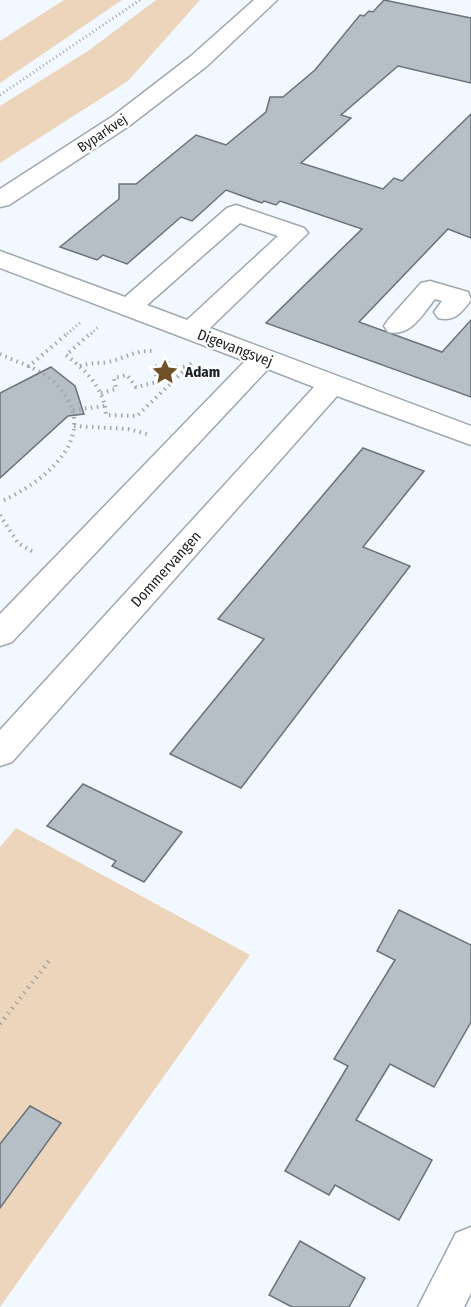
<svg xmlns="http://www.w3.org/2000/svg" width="471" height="1307" viewBox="0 0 471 1307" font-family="'Fira Sans Condensed',sans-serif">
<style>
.green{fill:#ecd5bb}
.building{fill:#b6bec6;stroke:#6b737a;stroke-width:1.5}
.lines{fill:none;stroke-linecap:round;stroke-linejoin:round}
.minor-casing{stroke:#9fa7af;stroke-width:3}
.path-far2{stroke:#a1a6ab;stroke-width:3;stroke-dasharray:1 3;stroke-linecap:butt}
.path-far1{stroke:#a1a6ab;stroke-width:4;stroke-dasharray:1.5 4.5;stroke-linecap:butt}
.path{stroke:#a1a6ab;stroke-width:4.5;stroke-dasharray:1.5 5;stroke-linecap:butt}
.minor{fill:#fff;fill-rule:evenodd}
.labels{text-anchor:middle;stroke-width:4.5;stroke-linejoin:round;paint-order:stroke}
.far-street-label{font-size:14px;fill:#1d2023;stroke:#fff}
.street-label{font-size:15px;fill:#1d2023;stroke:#fff}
.poi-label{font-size:15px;font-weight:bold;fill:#1d2023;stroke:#fff;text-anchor:start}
</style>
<rect width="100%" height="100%" fill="#f1f8ff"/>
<path class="green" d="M 64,0 L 122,0 L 0,83 L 0,41 Z
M 156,0 L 200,0 L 128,81 L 0,163 L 0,106 L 88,51 Z
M 16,828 L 250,955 L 0,1307 L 0,847 Z"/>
<path class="building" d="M 384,0 L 471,18 L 471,83 L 398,66 L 341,115 L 351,118 L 301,163 L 383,189 L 394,178 L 402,181 L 471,114 L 471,238 L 448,229 L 359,322 L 442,352 L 471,320 L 471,397 L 266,323 L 362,229 L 280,201 L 276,205 L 264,201 L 262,203 L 226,190 L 192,221 L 181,217 L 127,264 L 103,255 L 97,260 L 60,247 L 119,199 L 119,184 L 136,184 L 196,135 L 226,145 L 266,112 L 270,97 L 283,97 L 315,70 L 360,15 L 364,16 L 369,11 L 373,12 Z
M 51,367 L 75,386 L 84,414 L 68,416 L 0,478 L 0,393 Z
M 363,448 L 424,471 L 363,547 L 410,566 L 241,788 L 170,754 L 264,639 L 218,619 Z
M 83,784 L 182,832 L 144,882 L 112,866 L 116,861 L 47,826 Z
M 399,910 L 471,945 L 471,1022 L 434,1087 L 390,1064 L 356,1120 L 432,1160 L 399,1220 L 335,1185 L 329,1195 L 285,1171 L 348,1066 L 334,1059 L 395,960 L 377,951 Z
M 30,1106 L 61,1123 L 0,1208 L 0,1144 Z
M 300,1241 L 365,1278 L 349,1307 L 292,1307 L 269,1295 Z"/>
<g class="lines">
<g class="minor-casing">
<path id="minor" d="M 254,0 L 277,0 L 207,66 L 129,126 L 9,205 L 0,207 L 0,189 L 113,116 L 191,56 Z
M 236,205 L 304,228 L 308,233 L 210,328 L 471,426 L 471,445 L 337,396 L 12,762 L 0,766 L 0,730 L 314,387 L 268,369 L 12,642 L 0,646 L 0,614 L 245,361 L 0,268 L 0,251 L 125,297 L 227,208 ZM 240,223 L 278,236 L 187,320 L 147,305 Z
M 430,281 L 468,292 L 471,300 C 461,313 455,322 438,318 L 434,312 L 442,301 L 435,299 C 422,315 411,337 388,332 L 384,326 L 388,320 L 421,283 Z
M 471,1227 L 471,1293 L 464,1307 L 418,1307 L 456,1233 Z"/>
</g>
<path class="path-far2" d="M 0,95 L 140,0
M 67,334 L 82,321
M 91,334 L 98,327"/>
<path class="path-far1" d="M 0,354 C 19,363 42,369 57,385 C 104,435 45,482 0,502
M 80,366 C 90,362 98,364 108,362 C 126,358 134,350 154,351
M 28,367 L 69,332
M 101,393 L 116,389 L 114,378 L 127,375 L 136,387 L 158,382 L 153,367 L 168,363 L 173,368 L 189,366
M 105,406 L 106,415 L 137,416 L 193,362
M 73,410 L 105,406 C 99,383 84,369 66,355 L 92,332
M 74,426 L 128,429 L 147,434
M 0,515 L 18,543 L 33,552"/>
<path class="path" d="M 0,1024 L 49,961"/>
<use href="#minor" class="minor"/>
</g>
<defs>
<g id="sight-bare" transform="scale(2.07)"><path d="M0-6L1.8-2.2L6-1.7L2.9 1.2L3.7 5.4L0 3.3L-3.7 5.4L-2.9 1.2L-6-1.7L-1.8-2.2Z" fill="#705026" stroke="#fff" stroke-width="2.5" paint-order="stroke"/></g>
</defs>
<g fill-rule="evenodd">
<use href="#sight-bare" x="165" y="372"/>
</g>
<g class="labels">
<g class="far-street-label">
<text transform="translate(102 133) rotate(-34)" y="5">Byparkvej</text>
</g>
<g class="street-label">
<text transform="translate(235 348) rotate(21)" y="5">Digevangsvej</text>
<text transform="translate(166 569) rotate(-48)" y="5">Dommervangen</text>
</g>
<g class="poi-label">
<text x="185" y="377">Adam</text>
</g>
</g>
</svg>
